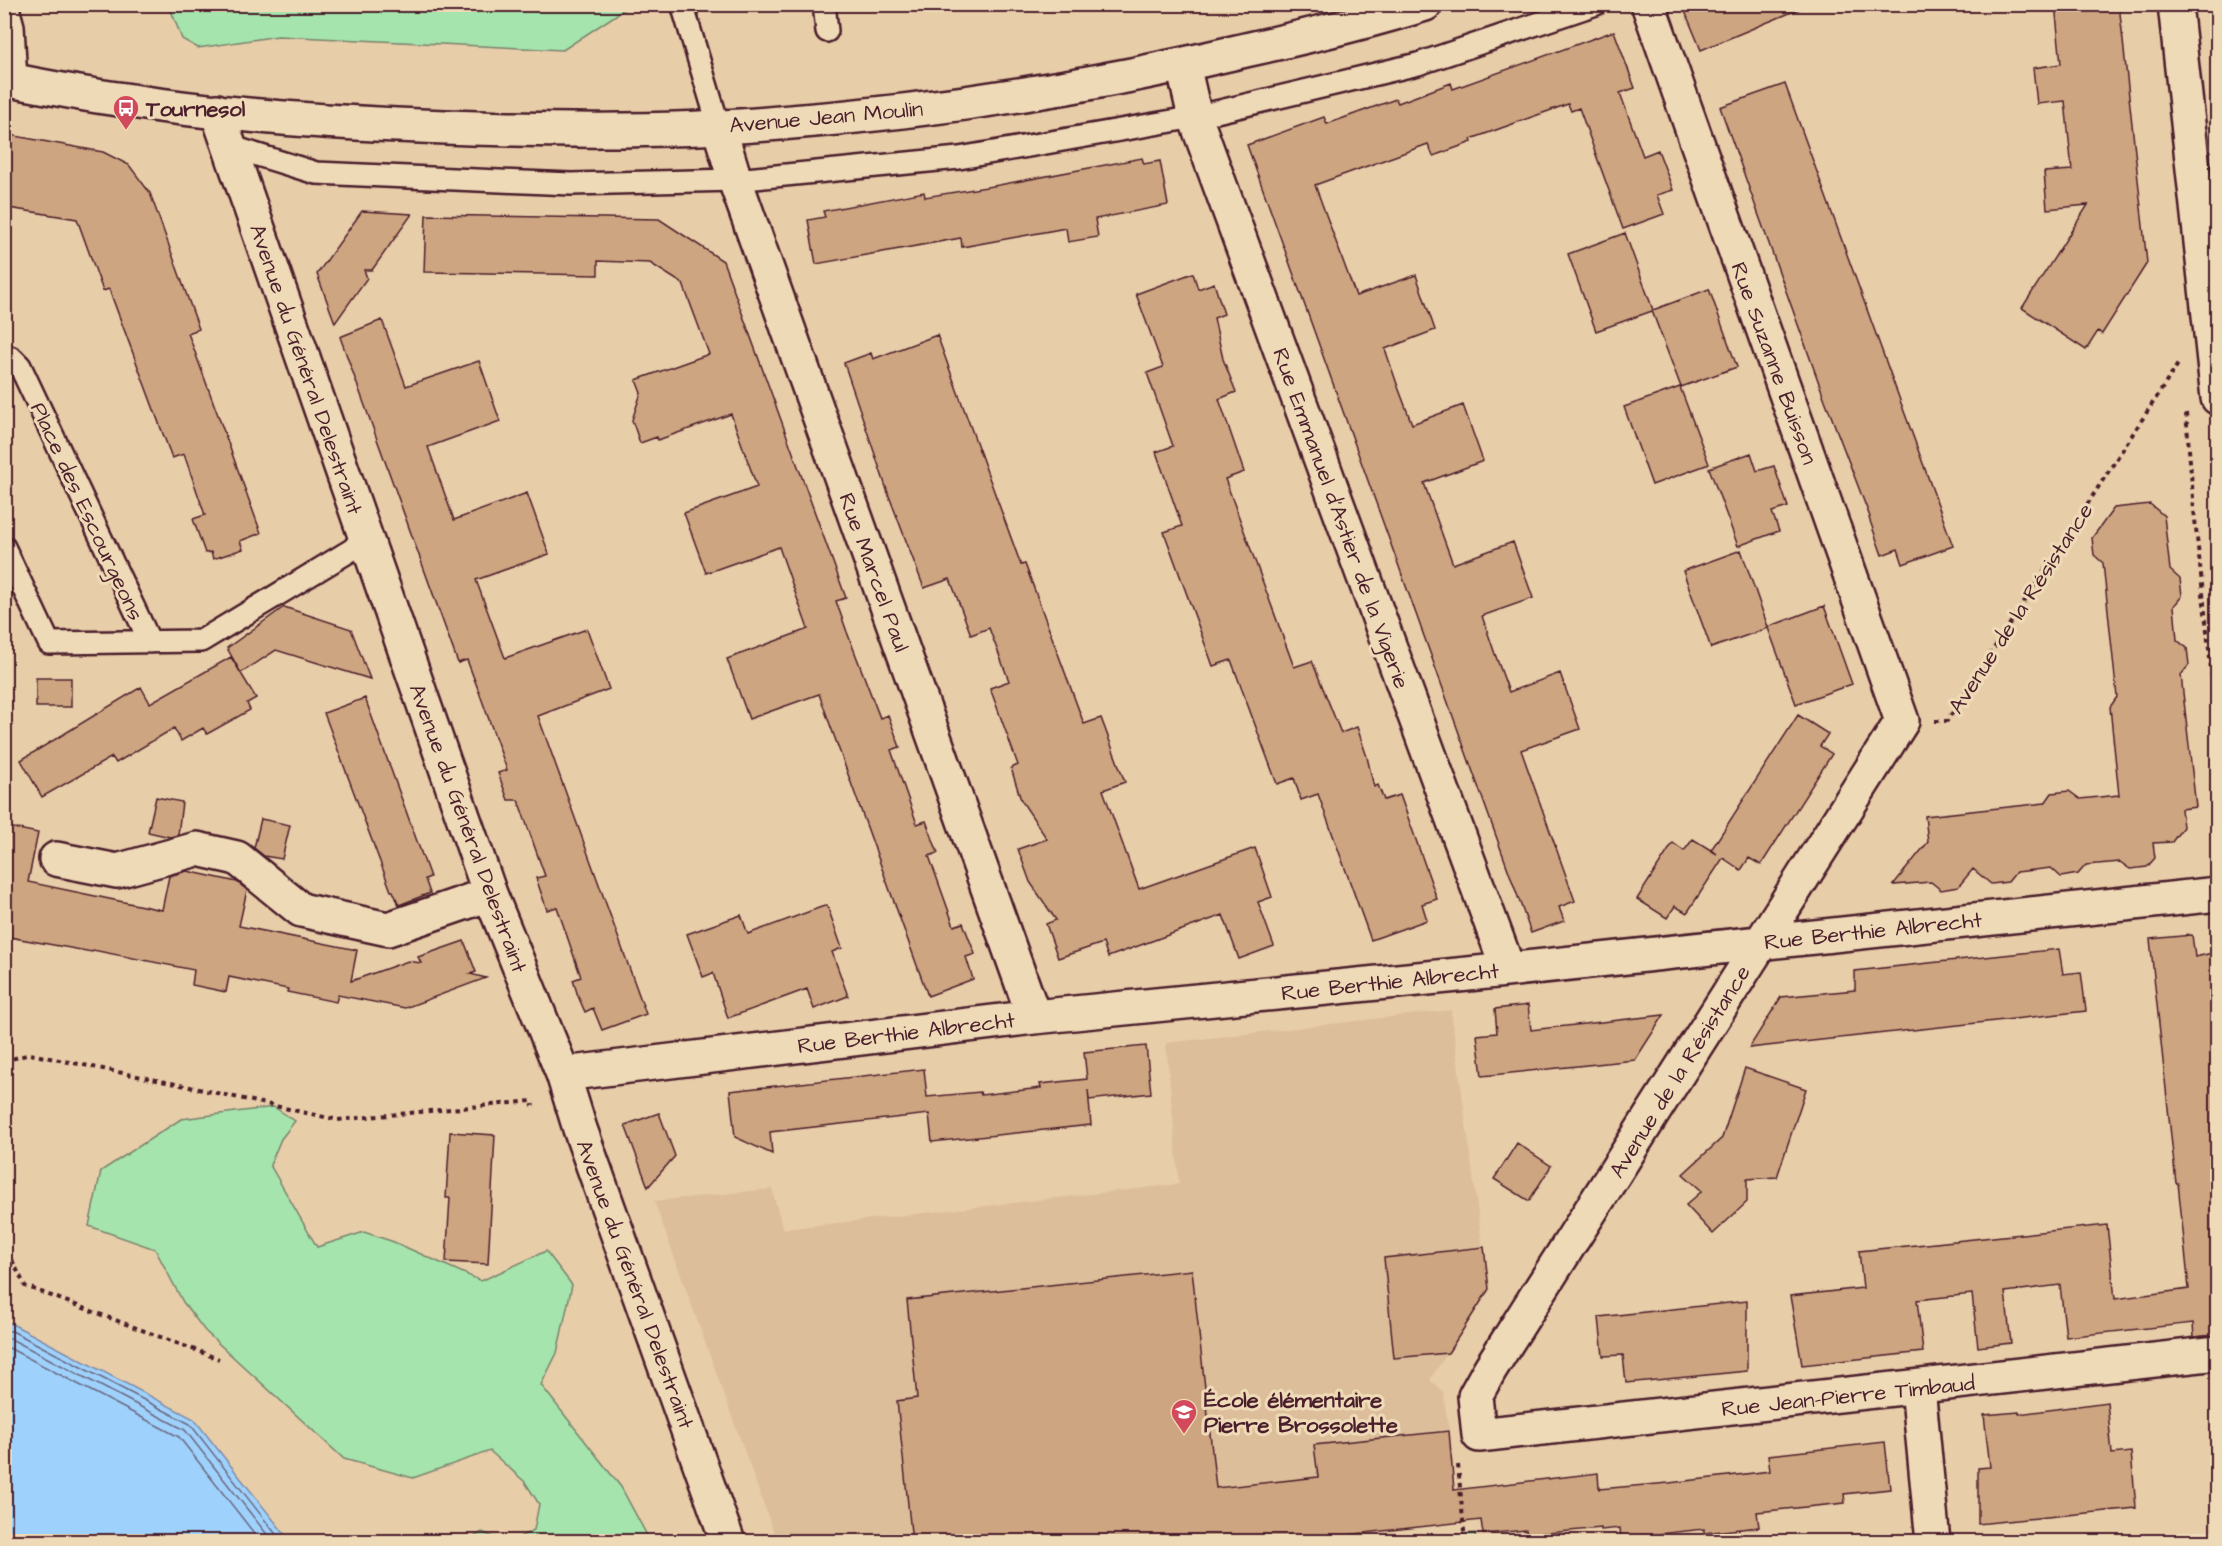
<svg xmlns="http://www.w3.org/2000/svg" width="2222" height="1546" viewBox="0 0 2222 1546" font-family="'Architects Daughter',sans-serif">
<style>
.built{fill:#ddbe9b}
.green{fill:#a5e4ac;stroke:#78826c;stroke-width:1.5}
.water{fill:#9ed2fc;stroke:#7c8aa8;stroke-width:1.5}
.lines{fill:none;stroke-linecap:round;stroke-linejoin:round}
.shore{stroke:#6c677f;stroke-width:1.5}
.building{fill:#cea581;stroke:#4a1f2b;stroke-width:1.5}
.lane-casing{stroke:#4a1f2b;stroke-width:26}
.street-casing{stroke:#4a1f2b;stroke-width:38}
.path{stroke:#4a1f2b;stroke-width:4;stroke-dasharray:4.5 4.5;stroke-linecap:butt}
.lane{stroke:#efdab8;stroke-width:21}
.street{stroke:#efdab8;stroke-width:33}
.labels{text-anchor:middle;stroke-width:6;stroke-linejoin:round;paint-order:stroke}
.poi-label{font-size:22px;font-weight:bold;fill:#4a1f2b;stroke:#efdab8;text-anchor:start}
.street-label{font-size:22px;fill:#4a1f2b;stroke:#efdab8}
</style>
<rect width="100%" height="100%" fill="#e8cda9"/>
<filter id="ink" filterUnits="userSpaceOnUse"><feTurbulence type="fractalNoise" baseFrequency=".0167" numOctaves="2"/><feDisplacementMap in="SourceGraphic" scale="12" xChannelSelector="R" yChannelSelector="G"/><feConvolveMatrix kernelMatrix="1 2 1 2 8 2 1 2 1" color-interpolation-filters="sRGB"/></filter>
<g filter="url(#ink)">
<path class="built" d="M 1451,1010 L 1488,1289 L 1430,1380 L 1443,1392 L 1449,1431 L 1455,1523 L 1368,1533 L 1366,1518 L 1343,1517 L 1326,1542 L 777,1541 L 654,1201 L 772,1189 L 783,1229 L 1179,1184 L 1166,1043 Z"/>
<path class="green" d="M 169,5 L 169,4 L 631,5 L 563,50 L 278,36 L 198,48 L 182,39 Z
M 274,1107 L 295,1121 L 281,1139 L 270,1165 L 317,1247 L 364,1232 L 394,1242 L 481,1281 L 546,1251 L 572,1285 L 557,1353 L 541,1385 L 621,1487 L 650,1541 L 511,1541 L 534,1530 L 539,1504 L 525,1482 L 490,1451 L 413,1478 L 344,1459 L 205,1331 L 183,1302 L 155,1249 L 89,1226 L 101,1171 L 181,1119 Z
M 482,1532 L 502,1541 L 467,1541 Z
M 1475,1533 L 1476,1541 L 1398,1541 Z"/>
<path class="water" d="M 10,1323 L 194,1419 L 290,1541 L 5,1541 L 4,1327 Z"/>
<g class="lines">
<path class="shore" d="M 4,1331 L 12,1331 L 190,1424 L 282,1542
M 4,1339 L 11,1339 L 185,1430 L 273,1542
M 4,1348 L 9,1348 L 179,1437 L 261,1542"/>
</g>
<path class="building" d="M 1682,4 L 1809,4 L 1809,5 L 1701,50 Z
M 2055,4 L 2119,4 L 2147,263 L 2102,334 L 2098,331 L 2086,350 L 2022,308 L 2088,205 L 2047,209 L 2044,172 L 2072,170 L 2065,101 L 2037,104 L 2033,68 L 2061,64 Z
M 1614,31 L 1635,88 L 1620,93 L 1643,156 L 1658,150 L 1673,190 L 1657,195 L 1664,214 L 1623,229 L 1579,108 L 1571,111 L 1568,104 L 1471,139 L 1472,142 L 1433,156 L 1428,144 L 1315,185 L 1356,296 L 1416,275 L 1435,330 L 1385,349 L 1398,387 L 1412,424 L 1463,405 L 1483,461 L 1424,483 L 1438,523 L 1453,564 L 1513,542 L 1533,598 L 1482,616 L 1495,654 L 1509,692 L 1560,673 L 1580,729 L 1521,750 L 1575,901 L 1559,907 L 1564,921 L 1531,933 L 1247,145 L 1324,117 L 1327,124 L 1396,99 L 1398,103 L 1451,83 L 1453,89 Z
M 1785,84 L 1953,546 L 1903,564 L 1898,549 L 1882,555 L 1869,518 L 1870,517 L 1825,400 L 1720,107 Z
M 4,134 L 103,152 L 129,165 L 150,193 L 199,329 L 188,333 L 261,533 L 240,541 L 243,549 L 213,559 L 211,552 L 205,553 L 193,519 L 205,515 L 184,454 L 172,458 L 109,289 L 103,291 L 77,219 L 9,208 L 10,198 L 4,198 Z
M 1142,158 L 1144,164 L 1160,161 L 1168,205 L 1095,219 L 1098,237 L 1068,242 L 1066,228 L 962,247 L 961,238 L 816,264 L 808,220 L 825,217 L 823,211 L 924,192 L 925,197 L 999,185 Z
M 362,211 L 412,214 L 372,270 L 364,270 L 367,278 L 335,323 L 317,274 Z
M 426,215 L 659,219 L 723,261 L 846,598 L 836,601 L 847,632 L 880,718 L 888,715 L 900,747 L 891,750 L 917,824 L 926,821 L 938,853 L 929,856 L 954,926 L 963,923 L 975,954 L 966,957 L 973,979 L 928,996 L 819,694 L 749,719 L 727,659 L 808,629 L 779,547 L 706,573 L 684,513 L 757,487 L 731,414 L 658,440 L 657,437 L 640,443 L 632,420 L 641,393 L 636,380 L 709,354 L 683,284 L 650,263 L 598,261 L 598,275 L 424,272 Z
M 1625,233 L 1653,310 L 1709,289 L 1737,367 L 1681,387 L 1652,311 L 1596,331 L 1568,254 Z
M 1193,273 L 1198,289 L 1214,283 L 1224,314 L 1214,318 L 1223,359 L 1236,392 L 1219,399 L 1244,472 L 1225,479 L 1294,667 L 1312,661 L 1341,733 L 1357,727 L 1367,757 L 1374,787 L 1378,785 L 1384,800 L 1400,795 L 1437,899 L 1422,904 L 1427,920 L 1371,940 L 1318,794 L 1301,800 L 1294,778 L 1277,784 L 1231,660 L 1213,666 L 1164,532 L 1182,526 L 1156,452 L 1173,446 L 1147,373 L 1163,367 L 1136,294 Z
M 382,320 L 406,386 L 479,361 L 500,421 L 428,447 L 454,520 L 527,493 L 549,554 L 476,580 L 505,658 L 587,629 L 609,689 L 538,716 L 646,1014 L 602,1030 L 593,1008 L 585,1012 L 578,996 L 573,980 L 581,977 L 557,907 L 547,910 L 536,878 L 545,876 L 518,800 L 508,800 L 498,773 L 507,770 L 478,689 L 467,660 L 458,663 L 340,337 Z
M 937,335 L 1021,565 L 1025,564 L 1084,724 L 1101,718 L 1125,782 L 1103,790 L 1139,889 L 1255,848 L 1272,897 L 1258,902 L 1274,946 L 1239,959 L 1223,915 L 1108,957 L 1103,943 L 1058,958 L 1046,924 L 1056,920 L 1030,882 L 1018,849 L 1047,839 L 1021,800 L 1011,768 L 1018,765 L 990,688 L 1009,681 L 989,628 L 971,635 L 950,579 L 924,588 L 889,496 L 844,363 L 871,353 L 873,359 Z
M 1680,387 L 1709,464 L 1652,485 L 1624,407 Z
M 1751,453 L 1757,471 L 1774,466 L 1788,507 L 1772,512 L 1779,531 L 1738,546 L 1709,468 Z
M 2150,504 L 2164,516 L 2170,570 L 2180,579 L 2182,596 L 2174,606 L 2177,640 L 2187,648 L 2189,665 L 2181,675 L 2196,807 L 2181,809 L 2183,827 L 2172,842 L 2153,843 L 2155,858 L 2147,867 L 2130,869 L 2120,862 L 2086,865 L 2078,874 L 2061,877 L 2051,868 L 2016,872 L 2008,882 L 1991,884 L 1973,869 L 1958,887 L 1941,890 L 1931,882 L 1893,885 L 1928,842 L 1925,816 L 2045,803 L 2052,793 L 2069,791 L 2080,799 L 2119,795 L 2110,707 L 2117,697 L 2103,563 L 2094,555 L 2092,538 L 2114,508 Z
M 1741,550 L 1768,627 L 1824,606 L 1852,684 L 1796,704 L 1768,628 L 1711,648 L 1683,571 Z
M 284,607 L 351,629 L 370,679 L 276,650 L 241,673 L 227,648 Z
M 231,657 L 256,698 L 247,703 L 250,710 L 207,734 L 203,728 L 181,741 L 174,728 L 116,763 L 112,757 L 42,797 L 21,760 L 141,687 L 150,703 Z
M 36,678 L 71,678 L 71,707 L 36,707 Z
M 365,698 L 430,877 L 425,879 L 430,893 L 399,905 L 393,891 L 391,891 L 324,713 Z
M 1798,715 L 1828,734 L 1820,746 L 1832,754 L 1761,865 L 1749,858 L 1741,870 L 1723,858 L 1687,913 L 1675,906 L 1667,918 L 1637,899 L 1673,843 L 1684,851 L 1693,839 L 1717,854 L 1711,850 Z
M 156,797 L 182,802 L 178,835 L 170,837 L 148,832 Z
M 261,819 L 290,825 L 282,859 L 264,856 L 254,848 Z
M 4,826 L 38,833 L 28,882 L 162,910 L 169,876 L 187,871 L 237,882 L 247,890 L 239,926 L 357,950 L 351,981 L 408,961 L 421,963 L 418,957 L 464,941 L 476,972 L 470,974 L 486,978 L 405,1008 L 338,995 L 336,1002 L 287,992 L 288,989 L 229,977 L 226,992 L 192,985 L 194,970 L 93,950 L 92,952 L 4,936 Z
M 827,905 L 842,948 L 832,952 L 848,996 L 814,1009 L 807,989 L 728,1018 L 713,973 L 703,977 L 687,934 L 741,915 L 748,934 Z
M 2192,935 L 2195,957 L 2217,952 L 2217,1335 L 2194,1337 L 2193,1323 L 2066,1337 L 2060,1285 L 2005,1292 L 2011,1343 L 1978,1347 L 1972,1294 L 1917,1300 L 1923,1352 L 1802,1365 L 1790,1296 L 1863,1288 L 1859,1251 L 2107,1225 L 2115,1299 L 2189,1289 L 2178,1183 L 2176,1183 L 2150,939 Z
M 2059,949 L 2063,974 L 2081,972 L 2086,1011 L 1749,1048 L 1781,997 L 1855,990 L 1855,971 Z
M 1528,1005 L 1531,1030 L 1664,1015 L 1635,1060 L 1482,1076 L 1477,1035 L 1497,1033 L 1495,1009 Z
M 1146,1046 L 1151,1093 L 1089,1100 L 1088,1090 L 1091,1125 L 932,1142 L 929,1114 L 770,1132 L 772,1154 L 735,1137 L 730,1091 L 924,1069 L 927,1097 L 980,1092 L 981,1095 L 1041,1088 L 1040,1084 L 1087,1079 L 1084,1052 Z
M 1745,1068 L 1806,1089 L 1777,1177 L 1747,1179 L 1747,1202 L 1713,1234 L 1686,1205 L 1702,1191 L 1683,1174 L 1722,1138 Z
M 659,1113 L 675,1156 L 648,1187 L 625,1125 Z
M 450,1132 L 495,1135 L 488,1264 L 446,1262 L 450,1198 L 446,1198 Z
M 1517,1143 L 1551,1166 L 1529,1201 L 1494,1179 Z
M 1484,1247 L 1489,1289 L 1448,1353 L 1394,1358 L 1384,1258 Z
M 1192,1270 L 1216,1488 L 1318,1477 L 1314,1445 L 1449,1431 L 1454,1490 L 1598,1473 L 1599,1489 L 1669,1483 L 1770,1471 L 1768,1455 L 1885,1442 L 1890,1489 L 1844,1494 L 1845,1503 L 1757,1512 L 1759,1527 L 1704,1533 L 1704,1529 L 1621,1538 L 1620,1528 L 1601,1530 L 1601,1528 L 1527,1535 L 1526,1530 L 1483,1534 L 1481,1520 L 1329,1537 L 1326,1542 L 912,1542 L 897,1401 L 917,1398 L 907,1300 Z
M 1747,1301 L 1747,1371 L 1626,1383 L 1623,1355 L 1603,1356 L 1599,1317 Z
M 2107,1402 L 2112,1454 L 2131,1452 L 2136,1508 L 1978,1524 L 1978,1468 L 1990,1467 L 1984,1415 L 2019,1412 L 2019,1414 Z"/>
<g class="lines">
<g class="lane-casing">
<path id="lane" d="M 7,4 L 13,26 L 16,81
M 682,4 L 719,127
M 824,4 L 827,31
M 232,147 L 316,173 L 571,184 L 735,180 L 959,158 L 1195,117 L 1418,64 L 1596,4
M 4,355 L 12,358 L 20,366 L 150,642
M 4,547 L 49,643 L 201,641 L 353,549 L 365,534"/>
</g>
<g class="street-casing">
<path id="street" d="M 1648,4 L 1902,721 L 1490,1369 L 1475,1396 L 1479,1435 L 2218,1353
M 2175,4 L 2218,398
M 1183,65 L 1195,117 L 1508,969
M 4,79 C 42,86 80,94 118,99 C 218,115 319,122 420,126 C 540,131 661,133 780,123 C 938,111 1096,86 1250,49 C 1309,36 1367,22 1425,4
M 217,111 L 490,894 L 563,1074 L 580,1129 L 728,1542
M 719,127 L 735,180 L 1034,1017
M 56,859 L 117,871 L 197,849 L 237,858 L 301,910 L 388,929 L 490,894
M 563,1074 L 1034,1017 L 1468,974 L 2218,894
M 1918,1387 L 1933,1542"/>
</g>
<path class="path" d="M 2186,413 L 2194,510 L 2218,733
M 1935,721 L 1947,721 L 2178,364
M 4,1061 L 30,1054 L 176,1084 L 338,1120 L 532,1101 L 533,1106
M 4,1244 L 25,1286 L 219,1359
M 1458,1465 L 1465,1542
M 1400,1542 L 1464,1535"/>
<use href="#lane" class="lane"/>
<use href="#street" class="street"/>
</g>
</g>
<defs>
<g id="bus-pin" transform="scale(1.35)"><path d="M0 17L-7.5 6A9.5 9.5 0 1 1 7.5 6Z" fill="#d1495b" stroke="#efdab8"/><path d="M-5-6H5V4H4V6H2V4H-2V6H-4V4H-5ZM-3.5-4V0h7V-4ZM-3.5 1.2v1.5H-2V1.2ZM2 1.2v1.5H3.5V1.2Z" fill="#fff"/></g>
<g id="school-pin" transform="scale(1.35)"><path d="M0 17L-7.5 6A9.5 9.5 0 1 1 7.5 6Z" fill="#d1495b" stroke="#efdab8"/><path d="M0-5L7-2L0 1L-7-2ZM-4 1L0 2.5L4 1V4Q0 6-4 4Z" fill="#fff"/></g>
</defs>
<g fill-rule="evenodd">
<use href="#bus-pin" x="126" y="108"/>
<use href="#school-pin" x="1184" y="1412"/>
</g>
<g class="labels">
<g class="poi-label">
<text x="146" y="116">Tournesol</text>
<text x="1204" y="1407">École élémentaire<tspan x="1204" dy="25">Pierre Brossolette</tspan></text>
</g>
<g class="street-label">
<text transform="translate(826 116) rotate(-5)" y="8">Avenue Jean Moulin</text>
<text transform="translate(1775 363) rotate(70)" y="8">Rue Suzanne Buisson</text>
<text transform="translate(307 369) rotate(71)" y="8">Avenue du Général Delestraint</text>
<text transform="translate(88 511) rotate(65)" y="8">Place des Escourgeons</text>
<text transform="translate(1342 518) rotate(70)" y="8">Rue Emmanuel d'Astier de la Vigerie</text>
<text transform="translate(875 572) rotate(70)" y="8">Rue Marcel Paul</text>
<text transform="translate(2020 608) rotate(-57)" y="8">Avenue de la Résistance</text>
<text transform="translate(469 828) rotate(70)" y="8">Avenue du Général Delestraint</text>
<text transform="translate(1873 930) rotate(-6)" y="8">Rue Berthie Albrecht</text>
<text transform="translate(1390 981) rotate(-6)" y="8">Rue Berthie Albrecht</text>
<text transform="translate(906 1032) rotate(-7)" y="8">Rue Berthie Albrecht</text>
<text transform="translate(1679 1071) rotate(-58)" y="8">Avenue de la Résistance</text>
<text transform="translate(636 1284) rotate(70)" y="8">Avenue du Général Delestraint</text>
<text transform="translate(1848 1395) rotate(-6)" y="8">Rue Jean-Pierre Timbaud</text>
</g>
</g>
<rect width="2222" height="1546" fill="none" stroke="#efdab8" stroke-width="24"/>
<rect x="12" y="12" width="2198" height="1522" fill="none" stroke="#4a1f2b" stroke-width="2" filter="url(#ink)"/>
</svg>
